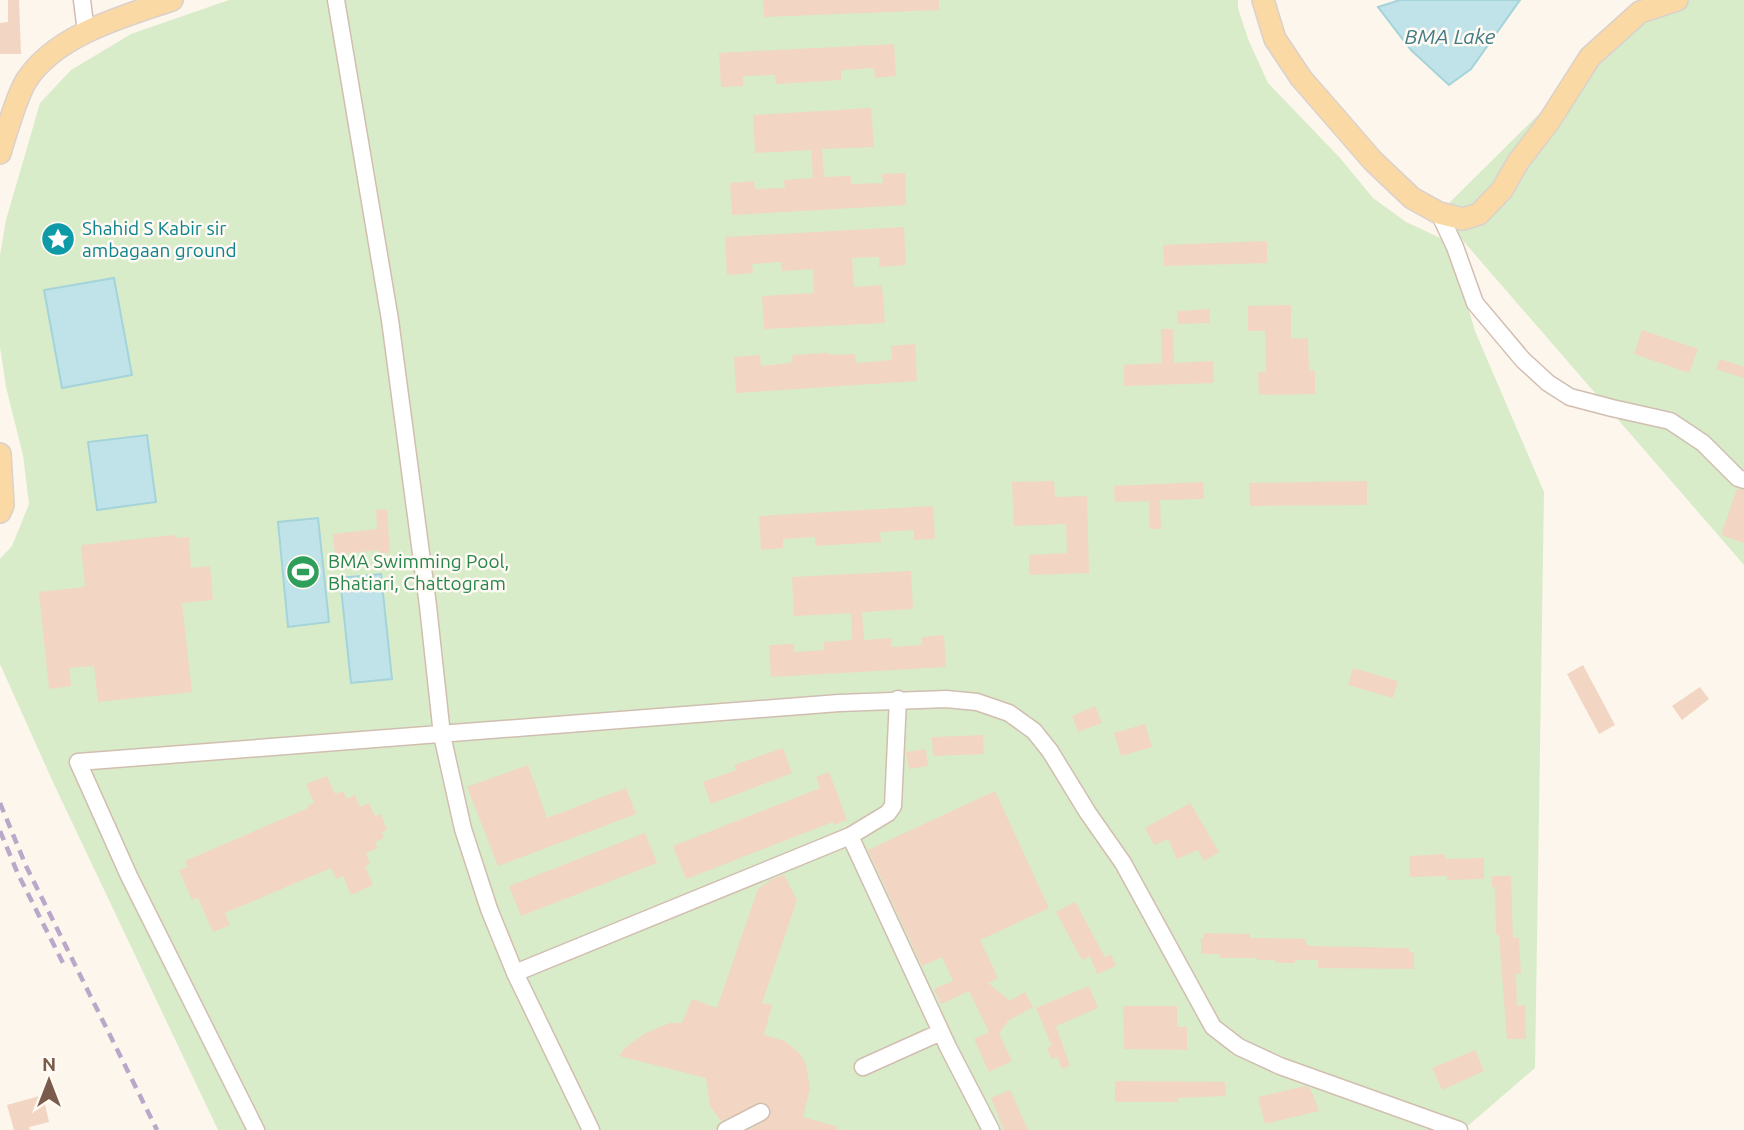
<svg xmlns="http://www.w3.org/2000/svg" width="1744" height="1130" viewBox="0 0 1744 1130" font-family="Ubuntu,sans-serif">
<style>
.green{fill:#d8ecc9}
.water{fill:#bfe3e8;stroke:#a5d3da;stroke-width:2}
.building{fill:#f3d5c3}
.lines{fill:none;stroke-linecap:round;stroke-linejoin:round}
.minor-casing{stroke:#d1beb0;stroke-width:19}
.major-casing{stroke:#dad1cd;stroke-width:24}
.minor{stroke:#fff;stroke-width:16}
.major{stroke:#fbd9a5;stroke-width:21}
.rail{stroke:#b9a8c9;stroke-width:4.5;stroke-dasharray:10 7;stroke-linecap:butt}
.labels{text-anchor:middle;stroke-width:5;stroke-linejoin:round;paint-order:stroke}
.culture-label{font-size:19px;fill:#0d838f;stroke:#fffaf3;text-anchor:start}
.leisure-label{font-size:19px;fill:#27864d;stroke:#fffaf3;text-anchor:start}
.water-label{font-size:21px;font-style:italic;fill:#437c86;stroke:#fffaf3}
</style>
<rect width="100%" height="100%" fill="#fdf6ec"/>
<path class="green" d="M 229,0 L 1238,0 L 1238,8 L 1248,39 L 1268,83 L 1340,158 L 1373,198 L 1406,222 L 1449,242 L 1475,331 L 1544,492 L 1535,1068 L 1463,1130 L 218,1130 L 52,780 L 0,664 L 0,559 L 12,546 L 29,504 L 23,455 L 6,387 L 0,347 L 0,255 L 6,220 L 40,103 L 71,70 L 131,34 Z
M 1654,0 L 1744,0 L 1744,565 L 1439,213 Z"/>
<path class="water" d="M 1400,0 L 1520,0 L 1471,69 L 1449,85 L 1411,50 L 1378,7 Z
M 114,278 L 132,375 L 62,388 L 44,290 Z
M 147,435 L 156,502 L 97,510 L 88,442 Z
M 318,518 L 329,622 L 288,627 L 278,522 Z
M 381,574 L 392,679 L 351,683 L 340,578 Z"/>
<path class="building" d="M 8,0 L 19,0 L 21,54 L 0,54 L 0,23 L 8,22 Z
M 763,0 L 939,0 L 939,10 L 764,17 Z
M 894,44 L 896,76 L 875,78 L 874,68 L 841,70 L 841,80 L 776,84 L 775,75 L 743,76 L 743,86 L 721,87 L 719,53 Z
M 871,108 L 874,147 L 822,149 L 824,177 L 851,176 L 851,184 L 883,183 L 882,174 L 905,173 L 906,205 L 732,215 L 730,183 L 754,181 L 755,189 L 785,188 L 784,180 L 813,178 L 811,150 L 755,153 L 753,115 Z
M 904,227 L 906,265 L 879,267 L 879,257 L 852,258 L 854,287 L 882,285 L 885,323 L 764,329 L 762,296 L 814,293 L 813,269 L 782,271 L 781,262 L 752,264 L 753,273 L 727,275 L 725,237 Z
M 1267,241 L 1267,263 L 1164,266 L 1163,245 Z
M 1291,305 L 1291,339 L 1308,338 L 1309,371 L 1315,371 L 1315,394 L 1259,395 L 1258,372 L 1266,372 L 1265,331 L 1248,331 L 1248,306 Z
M 1210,309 L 1210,323 L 1178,324 L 1177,311 Z
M 1161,329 L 1173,329 L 1174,363 L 1213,361 L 1214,383 L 1124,386 L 1124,365 L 1162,363 Z
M 1642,330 L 1698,349 L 1689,373 L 1634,354 Z
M 915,344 L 917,381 L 736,393 L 734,357 L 760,355 L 761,366 L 791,363 L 793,355 L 829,353 L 829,355 L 855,354 L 856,363 L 892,360 L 891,346 Z
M 1720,359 L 1744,367 L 1744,378 L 1716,369 Z
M 1054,481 L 1055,497 L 1087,496 L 1089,573 L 1029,575 L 1029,555 L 1067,553 L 1066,524 L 1014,526 L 1012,482 Z
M 1367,481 L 1367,505 L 1250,506 L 1249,483 Z
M 1203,482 L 1204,499 L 1160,500 L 1161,529 L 1150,529 L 1149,501 L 1115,502 L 1114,486 Z
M 1737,489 L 1744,490 L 1744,543 L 1721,535 Z
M 933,506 L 935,539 L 914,540 L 914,530 L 880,532 L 881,542 L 815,546 L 815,537 L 783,539 L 783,548 L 761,550 L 759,516 Z
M 387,509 L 390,553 L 379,553 L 378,550 L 335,555 L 333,534 L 377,529 L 376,510 Z
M 175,535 L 175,538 L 189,537 L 191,568 L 210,566 L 213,600 L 182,603 L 192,692 L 98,702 L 94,666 L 69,668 L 71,686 L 49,689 L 39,592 L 85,587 L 81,545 Z
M 911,571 L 913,609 L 862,612 L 864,640 L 891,638 L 891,647 L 922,645 L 922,637 L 944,635 L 946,667 L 771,677 L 769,645 L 794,644 L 794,652 L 824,650 L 824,642 L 852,640 L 851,613 L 794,616 L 792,577 Z
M 1583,665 L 1615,725 L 1599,734 L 1567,674 Z
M 1353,668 L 1398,681 L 1393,698 L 1348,685 Z
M 1700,687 L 1709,699 L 1682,720 L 1672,706 Z
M 1095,706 L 1102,723 L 1078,732 L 1072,716 Z
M 1145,724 L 1152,747 L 1121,756 L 1114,733 Z
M 983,735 L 984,754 L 933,756 L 932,737 Z
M 783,748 L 792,773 L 711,804 L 703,782 L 736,770 L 734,765 Z
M 926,749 L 928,766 L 909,769 L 906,752 Z
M 528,765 L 547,818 L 626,788 L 636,814 L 498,866 L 467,787 Z
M 829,772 L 847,820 L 834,825 L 833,822 L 686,879 L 673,846 L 820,788 L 816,777 Z
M 327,776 L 335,794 L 343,791 L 347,799 L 355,795 L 360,807 L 369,803 L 375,816 L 381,814 L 387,830 L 381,832 L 384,838 L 375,842 L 378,848 L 366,853 L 370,864 L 365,866 L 373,885 L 351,895 L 343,876 L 336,879 L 331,868 L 225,913 L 230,925 L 213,932 L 198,898 L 192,900 L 179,870 L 188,867 L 185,861 L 308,808 L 307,806 L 314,803 L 306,784 Z
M 995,791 L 1049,908 L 980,940 L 998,978 L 988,983 L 1010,1001 L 1025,992 L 1033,1007 L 1008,1021 L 999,1034 L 1012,1061 L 989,1072 L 974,1039 L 989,1032 L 969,991 L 941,1004 L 934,989 L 953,981 L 942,957 L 922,966 L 868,850 Z
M 1190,803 L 1219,852 L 1204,861 L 1198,850 L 1177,859 L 1168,839 L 1154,845 L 1145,828 Z
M 645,833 L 657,863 L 521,916 L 509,886 Z
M 1445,854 L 1445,859 L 1484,858 L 1484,879 L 1447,880 L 1447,876 L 1410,877 L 1409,856 Z
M 784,875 L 797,900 L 762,1003 L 772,1005 L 764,1035 L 785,1041 L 800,1054 L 806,1064 L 810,1088 L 803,1117 L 838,1127 L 837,1130 L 749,1130 L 770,1117 L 770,1107 L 762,1102 L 721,1121 L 710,1106 L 706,1078 L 619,1056 L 626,1047 L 646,1033 L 670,1023 L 682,1023 L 692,999 L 717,1008 L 758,889 L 772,879 Z
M 1492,876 L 1511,876 L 1513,938 L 1519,938 L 1521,973 L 1516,974 L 1517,1006 L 1525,1005 L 1526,1039 L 1507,1039 L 1499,935 L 1496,935 L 1495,887 L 1492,887 Z
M 1075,902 L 1105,957 L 1111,954 L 1116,966 L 1097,974 L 1090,956 L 1082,960 L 1056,912 Z
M 1204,933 L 1250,934 L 1250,938 L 1254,938 L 1306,939 L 1306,944 L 1310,946 L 1409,948 L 1409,952 L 1414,952 L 1414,969 L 1318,968 L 1318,960 L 1295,960 L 1295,963 L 1275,963 L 1275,960 L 1257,960 L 1257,958 L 1220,958 L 1220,954 L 1201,954 L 1201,938 L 1204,938 Z
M 1089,986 L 1098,1008 L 1056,1026 L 1070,1066 L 1062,1069 L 1057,1057 L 1051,1059 L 1047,1047 L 1052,1046 L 1036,1008 Z
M 1123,1006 L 1177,1006 L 1177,1027 L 1187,1027 L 1187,1050 L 1124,1049 Z
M 1475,1050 L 1484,1071 L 1442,1090 L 1432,1068 Z
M 1115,1081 L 1225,1082 L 1226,1096 L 1178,1098 L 1178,1102 L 1115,1102 Z
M 1305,1086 L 1310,1088 L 1319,1111 L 1265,1124 L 1258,1097 Z
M 1010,1090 L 1028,1130 L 1004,1130 L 991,1098 Z
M 43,1095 L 49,1122 L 29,1127 L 30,1130 L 14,1130 L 7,1105 Z"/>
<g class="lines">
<g class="minor-casing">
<path id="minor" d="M 82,0 L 86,32
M 336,0 L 390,320 L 428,606 L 442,735 L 463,829 L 489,909 L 515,973 L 591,1130
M 1439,213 L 1455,247 L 1475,303 L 1523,360 L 1548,383 L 1570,397 L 1612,408 L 1670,421 L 1703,443 L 1738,478 L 1744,480
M 850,836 L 888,813 L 893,806 L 898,699
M 515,973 L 850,836 L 948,1047 L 991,1130
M 863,1067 L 941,1032
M 256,1130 L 129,876 L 78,762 L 839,703 L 946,699 L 977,702 L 1009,713 L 1034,731 L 1050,751 L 1088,813 L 1123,863 L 1213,1027 L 1239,1047 L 1280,1066 L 1459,1130
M 726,1130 L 761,1112"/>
</g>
<g class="major-casing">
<path id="major" d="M 1263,0 L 1275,39 L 1301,78 L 1373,161 L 1412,198 L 1439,213 L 1463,219 L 1479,214 L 1502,190 L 1518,162 L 1548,123 L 1590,57 L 1640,12 L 1677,0
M 0,153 C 6,133 16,98 26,81 C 55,35 124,16 172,0
M 0,454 L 3,505 L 0,512"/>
</g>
<use href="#minor" class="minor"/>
<use href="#major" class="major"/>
<path class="rail" d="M 0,803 L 26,866 L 157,1130
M 0,831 L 18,874 L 65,967"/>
</g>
<defs>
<g id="sight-disc" transform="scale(1.75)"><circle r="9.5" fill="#0f9aa8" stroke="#fffaf3"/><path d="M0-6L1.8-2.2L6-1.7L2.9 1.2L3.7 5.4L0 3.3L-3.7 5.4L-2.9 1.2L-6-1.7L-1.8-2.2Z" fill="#fff"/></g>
<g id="stadium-disc" transform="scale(1.75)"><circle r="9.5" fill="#2e9e5b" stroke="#fffaf3"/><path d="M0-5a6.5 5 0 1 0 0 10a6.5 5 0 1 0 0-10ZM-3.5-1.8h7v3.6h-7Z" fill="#fff"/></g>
</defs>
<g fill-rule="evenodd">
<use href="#sight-disc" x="58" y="239"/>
<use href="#stadium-disc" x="303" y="572"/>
</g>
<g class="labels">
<g class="culture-label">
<text x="82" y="235">Shahid S Kabir sir<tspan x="82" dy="22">ambagaan ground</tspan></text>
</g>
<g class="leisure-label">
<text x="328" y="568">BMA Swimming Pool,<tspan x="328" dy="22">Bhatiari, Chattogram</tspan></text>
</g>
<g class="water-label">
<text x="1450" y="44">BMA Lake</text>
</g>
</g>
<g transform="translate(49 1081)" stroke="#fffaf3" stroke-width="5" paint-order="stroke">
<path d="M0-5L12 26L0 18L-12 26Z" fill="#7a5c4d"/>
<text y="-10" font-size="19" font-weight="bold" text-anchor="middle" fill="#7a5c4d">N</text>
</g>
</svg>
